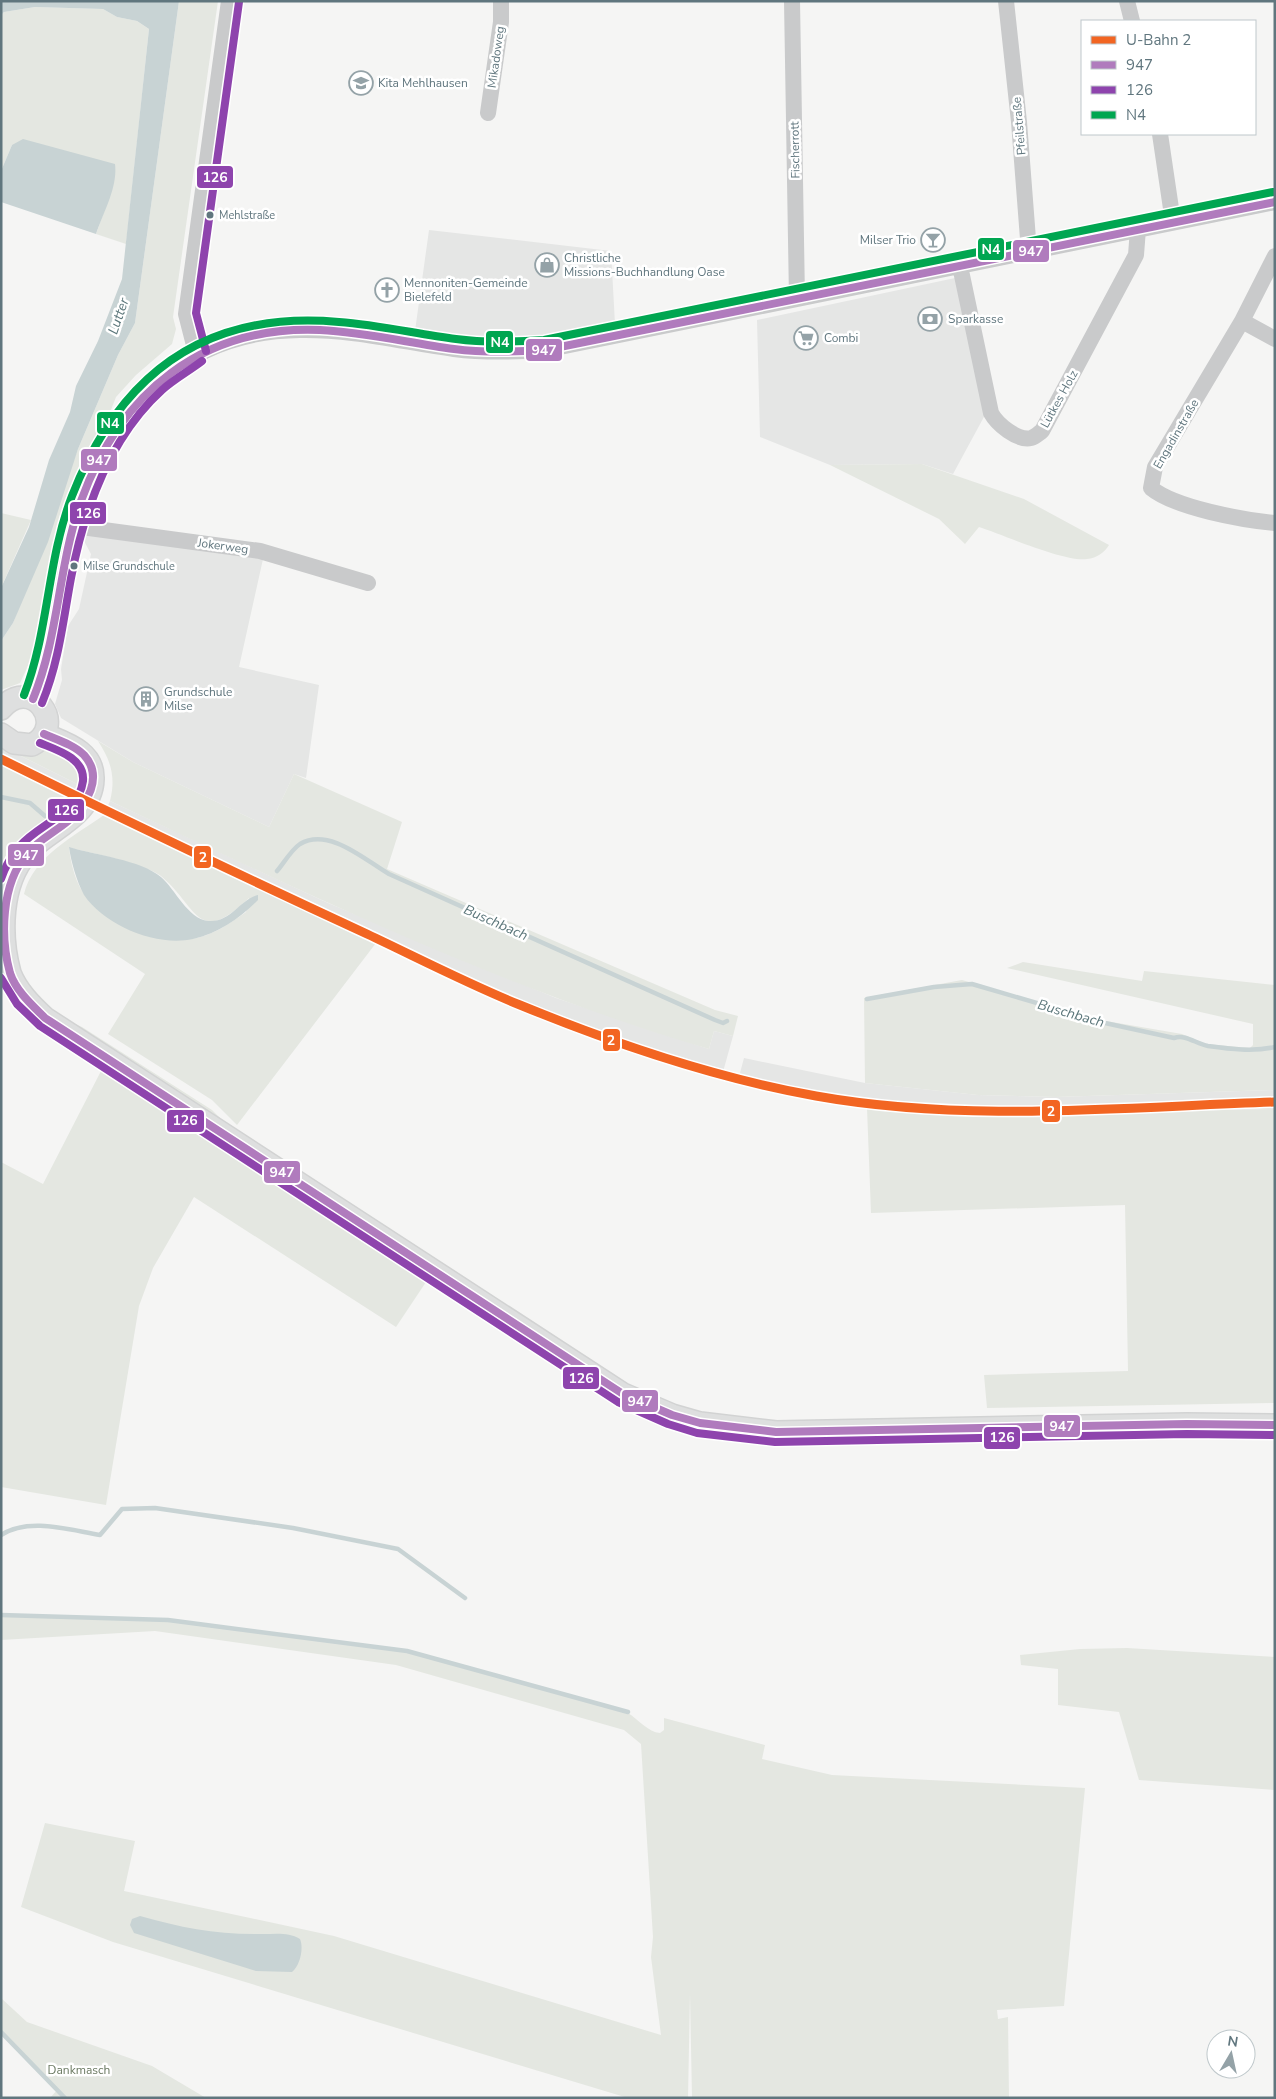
<svg xmlns="http://www.w3.org/2000/svg" width="1276" height="2099" viewBox="0 0 1276 2099" font-family="'Nunito Sans',sans-serif">
<style>
.built{fill:#e5e6e5}
.green{fill:#e4e7e1;fill-rule:evenodd}
.water{fill:#c8d3d4}
.lines{fill:none;stroke-linecap:round;stroke-linejoin:round}
.stream{stroke:#c8d3d4;stroke-width:4.5}
.major-casing{stroke:#d2d3d3;stroke-width:24}
.minor{stroke:#c9cacb;stroke-width:16}
.major{stroke:#dedfdf;stroke-width:21}
.bus-1-casing{stroke:#fff;stroke-width:11}
.bus-2-casing{stroke:#fff;stroke-width:11}
.bus-3-casing{stroke:#fff;stroke-width:11}
.bus-1{stroke:#b07bbd;stroke-width:8}
.bus-2{stroke:#8e44ad;stroke-width:8}
.bus-3{stroke:#00a651;stroke-width:8}
.metro-1-casing{stroke:#fff;stroke-width:12}
.metro-1{stroke:#f26522;stroke-width:9}
.bus-dot{fill:#60767e;stroke:#fff;stroke-width:2}
.labels{text-anchor:middle;stroke-width:5;stroke-linejoin:round;paint-order:stroke}
.bus-label{font-size:11px;fill:#60767e;stroke:#fff;text-anchor:start}
.street-label{font-size:12px;fill:#60767e;stroke:#fff}
.poi-label{font-size:12px;fill:#60767e;stroke:#fff;text-anchor:start}
.park-label{font-size:12px;fill:#6c7b63;stroke:#fff}
.water-label{font-size:14px;font-style:italic;fill:#5b767a;stroke:#fff}
.line-badge{stroke:#fff;stroke-width:2}
.badge-label{font-size:14px;text-anchor:middle;font-weight:bold;fill:#fff}
</style>
<rect width="100%" height="100%" fill="#f5f5f4"/>
<path class="built" d="M 429,230 L 611,251 L 615,324 L 526,339 L 487,340 L 421,333 L 415,331 Z
M 955,278 L 985,415 L 953,474 L 922,464 L 830,465 L 760,437 L 757,320 Z
M 84,534 L 263,559 L 239,667 L 319,685 L 306,778 L 294,774 L 269,827 L 133,762 L 61,718 L 55,704 L 62,680 L 61,669 L 68,626 L 79,609 L 91,554 L 83,539 Z
M 1,746 L 79,785 L 72,800 L 1,765 Z
M 110,801 L 328,903 L 556,998 L 709,1049 L 714,1031 L 733,1036 L 721,1079 L 661,1062 L 542,1020 L 470,989 L 104,815 Z
M 744,1058 L 865,1083 L 978,1095 L 1056,1097 L 1275,1090 L 1275,1109 L 994,1115 L 867,1108 L 737,1084 Z"/>
<path class="green" d="M 179,1 L 218,1 L 173,317 L 176,329 L 172,344 L 136,375 L 116,397 L 107,420 L 80,470 L 69,498 L 53,555 L 32,657 L 20,683 L 1,690 L 1,641 L 13,623 L 78,449 L 118,355 L 135,323 Z
M 35,7 L 103,9 L 117,17 L 137,21 L 149,29 L 126,244 L 96,234 L 110,195 L 12,145 L 1,171 L 1,15 L 4,12 Z
M 922,464 L 1024,499 L 1109,545 C 1105,552 1097,558 1087,559 C 1064,562 1004,535 979,527 L 965,544 L 939,519 L 830,465 Z
M 1,513 L 31,520 L 1,588 Z
M 98,741 L 133,762 L 269,827 L 294,774 L 402,822 L 387,869 L 715,1010 L 738,1016 L 733,1036 L 714,1031 L 709,1049 C 502,988 305,893 110,801 C 116,777 111,761 98,741 Z
M 1,746 C 25,747 90,744 79,785 Z
M 1,765 L 72,800 C 50,829 14,832 1,872 Z
M 104,815 L 376,943 L 237,1125 L 212,1100 L 108,1034 L 145,974 L 24,894 C 33,857 74,836 104,815 ZM 69,848 C 90,852 145,864 161,876 C 198,907 197,948 249,898 L 246,912 C 229,924 212,936 191,939 C 174,941 161,937 146,932 C 99,919 75,899 69,848 Z
M 1023,962 L 1142,981 L 1144,971 L 1275,985 L 1275,1090 L 1056,1097 L 978,1095 L 865,1083 L 864,998 L 962,980 L 1106,1021 L 1182,1034 L 1206,1044 L 1250,1048 L 1253,1045 L 1253,1024 L 1007,968 Z
M 63,1019 L 82,1027 L 212,1110 L 223,1121 L 219,1124 Z
M 101,1071 L 426,1282 L 396,1327 L 194,1197 L 153,1268 L 139,1306 L 106,1505 L 1,1487 L 1,1162 L 43,1184 Z
M 867,1108 L 994,1115 L 1275,1109 L 1275,1403 L 987,1408 L 984,1375 L 1128,1371 L 1125,1205 L 871,1213 Z
M 1,1616 L 168,1620 L 406,1652 L 628,1713 C 639,1720 648,1732 660,1733 L 664,1730 L 664,1718 L 765,1745 L 762,1759 L 832,1775 L 1085,1788 L 1064,2006 L 997,2010 L 998,2019 L 1008,2017 L 1009,2098 L 692,2098 L 690,1994 L 688,2098 L 628,2098 L 113,1942 L 21,1907 L 45,1823 L 135,1841 L 124,1891 L 334,1936 L 661,2035 L 651,1957 L 653,1937 L 641,1744 L 624,1730 L 396,1665 L 155,1631 L 1,1640 Z
M 1127,1648 L 1275,1657 L 1275,1790 L 1139,1780 L 1119,1712 L 1058,1705 L 1058,1669 L 1021,1665 L 1020,1655 L 1080,1649 Z
M 1,1998 L 27,2022 L 152,2066 L 206,2098 L 50,2098 L 58,2089 L 1,2031 Z"/>
<path class="water" d="M 1,1 L 179,1 L 135,323 L 118,355 L 78,449 L 48,542 L 13,623 L 1,641 L 1,588 L 29,527 L 49,460 L 70,412 L 76,386 L 98,341 L 122,279 L 149,29 L 137,21 L 117,17 L 103,9 L 35,7 L 4,12 L 1,15 Z
M 23,139 L 115,164 C 118,187 103,213 96,234 L 1,202 L 1,171 L 12,145 Z
M 69,847 C 95,855 141,860 161,877 C 175,889 188,919 208,921 C 231,923 239,900 258,895 L 258,900 C 240,918 219,933 193,939 C 157,947 105,926 84,895 C 77,882 71,862 69,847 Z
M 140,1916 C 183,1928 217,1935 263,1934 C 276,1934 289,1932 300,1939 C 304,1948 300,1966 292,1972 L 256,1971 L 134,1933 L 130,1925 L 132,1919 Z"/>
<g class="lines">
<path class="stream" d="M 1,797 L 30,803 L 45,816
M 277,871 C 284,863 291,850 300,844 C 329,827 365,860 389,874 L 715,1020 L 723,1023 L 727,1021
M 867,999 L 934,987 L 972,984 L 1105,1023 L 1174,1038 C 1186,1034 1196,1044 1208,1046 C 1230,1049 1253,1052 1275,1047
M 1,1535 C 29,1517 69,1530 100,1535 L 122,1509 L 155,1508 L 293,1528 L 398,1549 L 465,1598
M 1,1615 L 168,1620 L 407,1651 L 628,1712
M 1,2032 L 65,2098"/>
<g class="major-casing">
<path id="major" d="M 1,709 C 31,674 69,725 32,745 L 14,743 L 1,734
M 44,734 C 65,743 94,751 93,779 C 92,817 48,829 27,853 C 0,884 0,936 10,973 C 17,991 31,1005 45,1018 L 623,1394 L 672,1415 L 700,1423 L 776,1432 L 1187,1424 L 1275,1425"/>
</g>
<path class="minor" d="M 792,1 L 797,299
M 1006,1 L 1019,122 L 1029,252
M 1127,1 L 1132,21
M 488,113 L 501,22 L 501,1
M 1160,134 L 1173,222
M 1275,256 L 1242,321 L 1155,467 L 1151,488 C 1175,508 1243,520 1275,523
M 960,266 L 991,413 C 997,424 1017,441 1031,438 C 1035,437 1039,433 1042,431 L 1136,255 L 1138,229
M 1242,321 L 1275,339
M 196,353 L 186,314 L 229,1
M 74,526 L 260,551 L 368,583
M 33,699 C 50,661 53,622 60,581 C 65,554 73,527 81,501 C 116,400 190,331 300,330 C 352,329 403,342 454,349 C 485,353 514,352 545,350 L 1275,202"/>
<use href="#major" class="major"/>
<g class="bus-1-casing">
<path id="bus-1" d="M 33,699 C 59,636 58,566 81,501 C 120,393 202,325 320,330 C 365,332 409,343 454,349 C 485,353 515,352 545,350 L 1275,202
M 44,734 C 58,740 74,745 84,755 C 104,777 87,805 68,821 C 55,832 38,840 27,854 C 1,884 0,937 10,973 C 16,991 32,1005 45,1018 L 623,1394 L 672,1415 L 700,1423 L 776,1432 L 1187,1424 L 1275,1425"/>
</g>
<g class="bus-2-casing">
<path id="bus-2" d="M 206,351 L 196,313 L 239,2
M 42,703 C 59,662 63,621 71,578 C 84,510 109,438 162,390 C 174,379 189,371 202,361
M 1,879 C 5,867 12,855 20,846 C 39,824 79,813 83,781 C 85,758 57,750 40,743
M 1,978 L 17,1004 L 40,1026 L 618,1402 L 668,1424 L 697,1433 L 775,1442 L 1187,1434 L 1275,1435"/>
</g>
<g class="bus-3-casing">
<path id="bus-3" d="M 24,695 C 49,631 47,560 72,496 C 120,373 206,310 339,322 C 379,325 417,334 456,339 C 485,343 514,342 544,340 L 1273,192"/>
</g>
<use href="#bus-1" class="bus-1"/>
<use href="#bus-2" class="bus-2"/>
<use href="#bus-3" class="bus-3"/>
<g class="metro-1-casing">
<path id="metro-1" d="M 1,759 C 122,819 244,877 367,934 C 418,958 468,984 520,1005 C 615,1044 715,1078 816,1096 C 967,1123 1123,1107 1275,1102"/>
</g>
<use href="#metro-1" class="metro-1"/>
</g>
<defs>
<g id="school-ring" transform="scale(1.25)"><circle r="9.5" fill="#fff" stroke="#94a2a7" stroke-width="1.5"/><path d="M0-5L7-2L0 1L-7-2ZM-4 1L0 2.5L4 1V4Q0 6-4 4Z" fill="#94a2a7"/></g>
<g id="bar-ring" transform="scale(1.25)"><circle r="9.5" fill="#fff" stroke="#94a2a7" stroke-width="1.5"/><path d="M-6-5H6L.8 .8V4.5H3.5V6h-7V4.5H-.8V.8Z" fill="#94a2a7"/></g>
<g id="shop-ring" transform="scale(1.25)"><circle r="9.5" fill="#fff" stroke="#94a2a7" stroke-width="1.5"/><path d="M-5-2.5h2.3a2.7 3.5 0 0 1 5.4 0H5L5.5 6h-11ZM-1.5-2.5h3a1.5 2.3 0 0 0-3 0Z" fill="#94a2a7"/></g>
<g id="church-ring" transform="scale(1.25)"><circle r="9.5" fill="#fff" stroke="#94a2a7" stroke-width="1.5"/><path d="M-1.2-6h2.4v3.5h3.3v2.4h-3.3V6h-2.4V-.1h-3.3v-2.4h3.3Z" fill="#94a2a7"/></g>
<g id="bank-ring" transform="scale(1.25)"><circle r="9.5" fill="#fff" stroke="#94a2a7" stroke-width="1.5"/><path d="M-6-4H6V4H-6ZM0-2.3a2.3 2.3 0 1 0 0 4.6a2.3 2.3 0 1 0 0-4.6Z" fill="#94a2a7"/></g>
<g id="supermarket-ring" transform="scale(1.25)"><circle r="9.5" fill="#fff" stroke="#94a2a7" stroke-width="1.5"/><path d="M-6-5.5h2.5l.6 2H6L4.5 2H-2.5L-4.4-4H-6ZM-1.5 3.2a1.3 1.3 0 1 0 .1 0ZM3 3.2a1.3 1.3 0 1 0 .1 0Z" fill="#94a2a7"/></g>
<g id="building-ring" transform="scale(1.25)"><circle r="9.5" fill="#fff" stroke="#94a2a7" stroke-width="1.5"/><path d="M-4-6H4V6H1V3H-1V6H-4ZM-2.5-4.3h1.7v1.8h-1.7ZM.8-4.3h1.7v1.8H.8ZM-2.5-1h1.7V.8h-1.7ZM.8-1h1.7V.8H.8Z" fill="#94a2a7"/></g>
</defs>
<g fill-rule="evenodd">
<use href="#school-ring" x="361" y="83"/>
<use href="#bar-ring" x="933" y="240"/>
<use href="#shop-ring" x="547" y="265"/>
<use href="#church-ring" x="387" y="290"/>
<use href="#bank-ring" x="930" y="319"/>
<use href="#supermarket-ring" x="806" y="338"/>
<use href="#building-ring" x="146" y="699"/>
</g>
<g class="bus-dot">
<circle cx="210" cy="215" r="4.5"/>
<circle cx="74" cy="566" r="4.5"/>
</g>
<g class="labels">
<g class="bus-label">
<text x="219" y="219">Mehlstraße</text>
<text x="83" y="570">Milse Grundschule</text>
</g>
<g class="street-label">
<text transform="translate(496 57) rotate(-82)" y="4">Mikadoweg</text>
<text transform="translate(1019 126) rotate(-95)" y="4">Pfeilstraße</text>
<text transform="translate(795 150) rotate(-91)" y="4">Fischerrott</text>
<text transform="translate(1059 399) rotate(-61)" y="4">Lütkes Holz</text>
<text transform="translate(1176 434) rotate(-60)" y="4">Engadinstraße</text>
<text transform="translate(223 546) rotate(8)" y="4">Jokerweg</text>
</g>
<g class="poi-label">
<text x="378" y="87">Kita Mehlhausen</text>
<text x="916" y="244" text-anchor="end">Milser Trio</text>
<text x="564" y="262">Christliche<tspan x="564" dy="14">Missions-Buchhandlung Oase</tspan></text>
<text x="404" y="287">Mennoniten-Gemeinde<tspan x="404" dy="14">Bielefeld</tspan></text>
<text x="948" y="323">Sparkasse</text>
<text x="824" y="342">Combi</text>
<text x="164" y="696">Grundschule<tspan x="164" dy="14">Milse</tspan></text>
</g>
<g class="park-label">
<text x="79" y="2074">Dankmasch</text>
</g>
<g class="water-label">
<text transform="translate(118 316) rotate(-71)" y="5">Lutter</text>
<text transform="translate(496 922) rotate(24)" y="5">Buschbach</text>
<text transform="translate(1071 1013) rotate(16)" y="5">Buschbach</text>
</g>
</g>
<g class="line-badge">
<rect x="196" y="165" width="38" height="24" rx="5" fill="#8e44ad"/>
<rect x="977" y="237" width="28" height="24" rx="5" fill="#00a651"/>
<rect x="1012" y="239" width="38" height="24" rx="5" fill="#b07bbd"/>
<rect x="485" y="330" width="29" height="24" rx="5" fill="#00a651"/>
<rect x="525" y="338" width="38" height="24" rx="5" fill="#b07bbd"/>
<rect x="96" y="411" width="29" height="24" rx="5" fill="#00a651"/>
<rect x="80" y="448" width="38" height="24" rx="5" fill="#b07bbd"/>
<rect x="69" y="501" width="38" height="24" rx="5" fill="#8e44ad"/>
<rect x="47" y="798" width="38" height="24" rx="5" fill="#8e44ad"/>
<rect x="7" y="843" width="38" height="24" rx="5" fill="#b07bbd"/>
<rect x="193" y="845" width="19" height="24" rx="5" fill="#f26522"/>
<rect x="602" y="1028" width="19" height="24" rx="5" fill="#f26522"/>
<rect x="1041" y="1099" width="20" height="24" rx="5" fill="#f26522"/>
<rect x="166" y="1109" width="39" height="24" rx="5" fill="#8e44ad"/>
<rect x="263" y="1160" width="38" height="24" rx="5" fill="#b07bbd"/>
<rect x="562" y="1366" width="38" height="24" rx="5" fill="#8e44ad"/>
<rect x="621" y="1389" width="38" height="24" rx="5" fill="#b07bbd"/>
<rect x="1043" y="1414" width="38" height="24" rx="5" fill="#b07bbd"/>
<rect x="983" y="1426" width="38" height="24" rx="5" fill="#8e44ad"/>
</g>
<g class="badge-label">
<text x="215" y="182">126</text>
<text x="991" y="254">N4</text>
<text x="1031" y="256">947</text>
<text x="500" y="347">N4</text>
<text x="544" y="355">947</text>
<text x="110" y="428">N4</text>
<text x="99" y="465">947</text>
<text x="88" y="518">126</text>
<text x="66" y="815">126</text>
<text x="26" y="860">947</text>
<text x="203" y="862">2</text>
<text x="611" y="1045">2</text>
<text x="1051" y="1116">2</text>
<text x="185" y="1125">126</text>
<text x="282" y="1177">947</text>
<text x="581" y="1383">126</text>
<text x="640" y="1406">947</text>
<text x="1062" y="1431">947</text>
<text x="1002" y="1442">126</text>
</g>
<rect width="1276" height="2099" fill="none" stroke="#60767e" stroke-width="5"/>
<rect x="1081" y="20" width="175" height="115" fill="#ffffff" stroke="#bfc8cb"/>
<rect x="1091" y="36" width="25" height="8" fill="#f26522" stroke="#bfc8cb"/>
<text x="1126" y="45" font-size="15" fill="#60767e">U-Bahn 2</text>
<rect x="1091" y="61" width="25" height="8" fill="#b07bbd" stroke="#bfc8cb"/>
<text x="1126" y="70" font-size="15" fill="#60767e">947</text>
<rect x="1091" y="86" width="25" height="8" fill="#8e44ad" stroke="#bfc8cb"/>
<text x="1126" y="95" font-size="15" fill="#60767e">126</text>
<rect x="1091" y="111" width="25" height="8" fill="#00a651" stroke="#bfc8cb"/>
<text x="1126" y="120" font-size="15" fill="#60767e">N4</text>
<g transform="translate(1231 2054) rotate(9)"><circle r="24" fill="#ffffff" stroke="#bfc8cb"/>
<path d="M0-4L9 19L0 12L-9 19Z" fill="#94a2a7"/>
<text y="-8" font-size="14" font-weight="bold" text-anchor="middle" fill="#60767e">N</text>
</g>
</svg>
